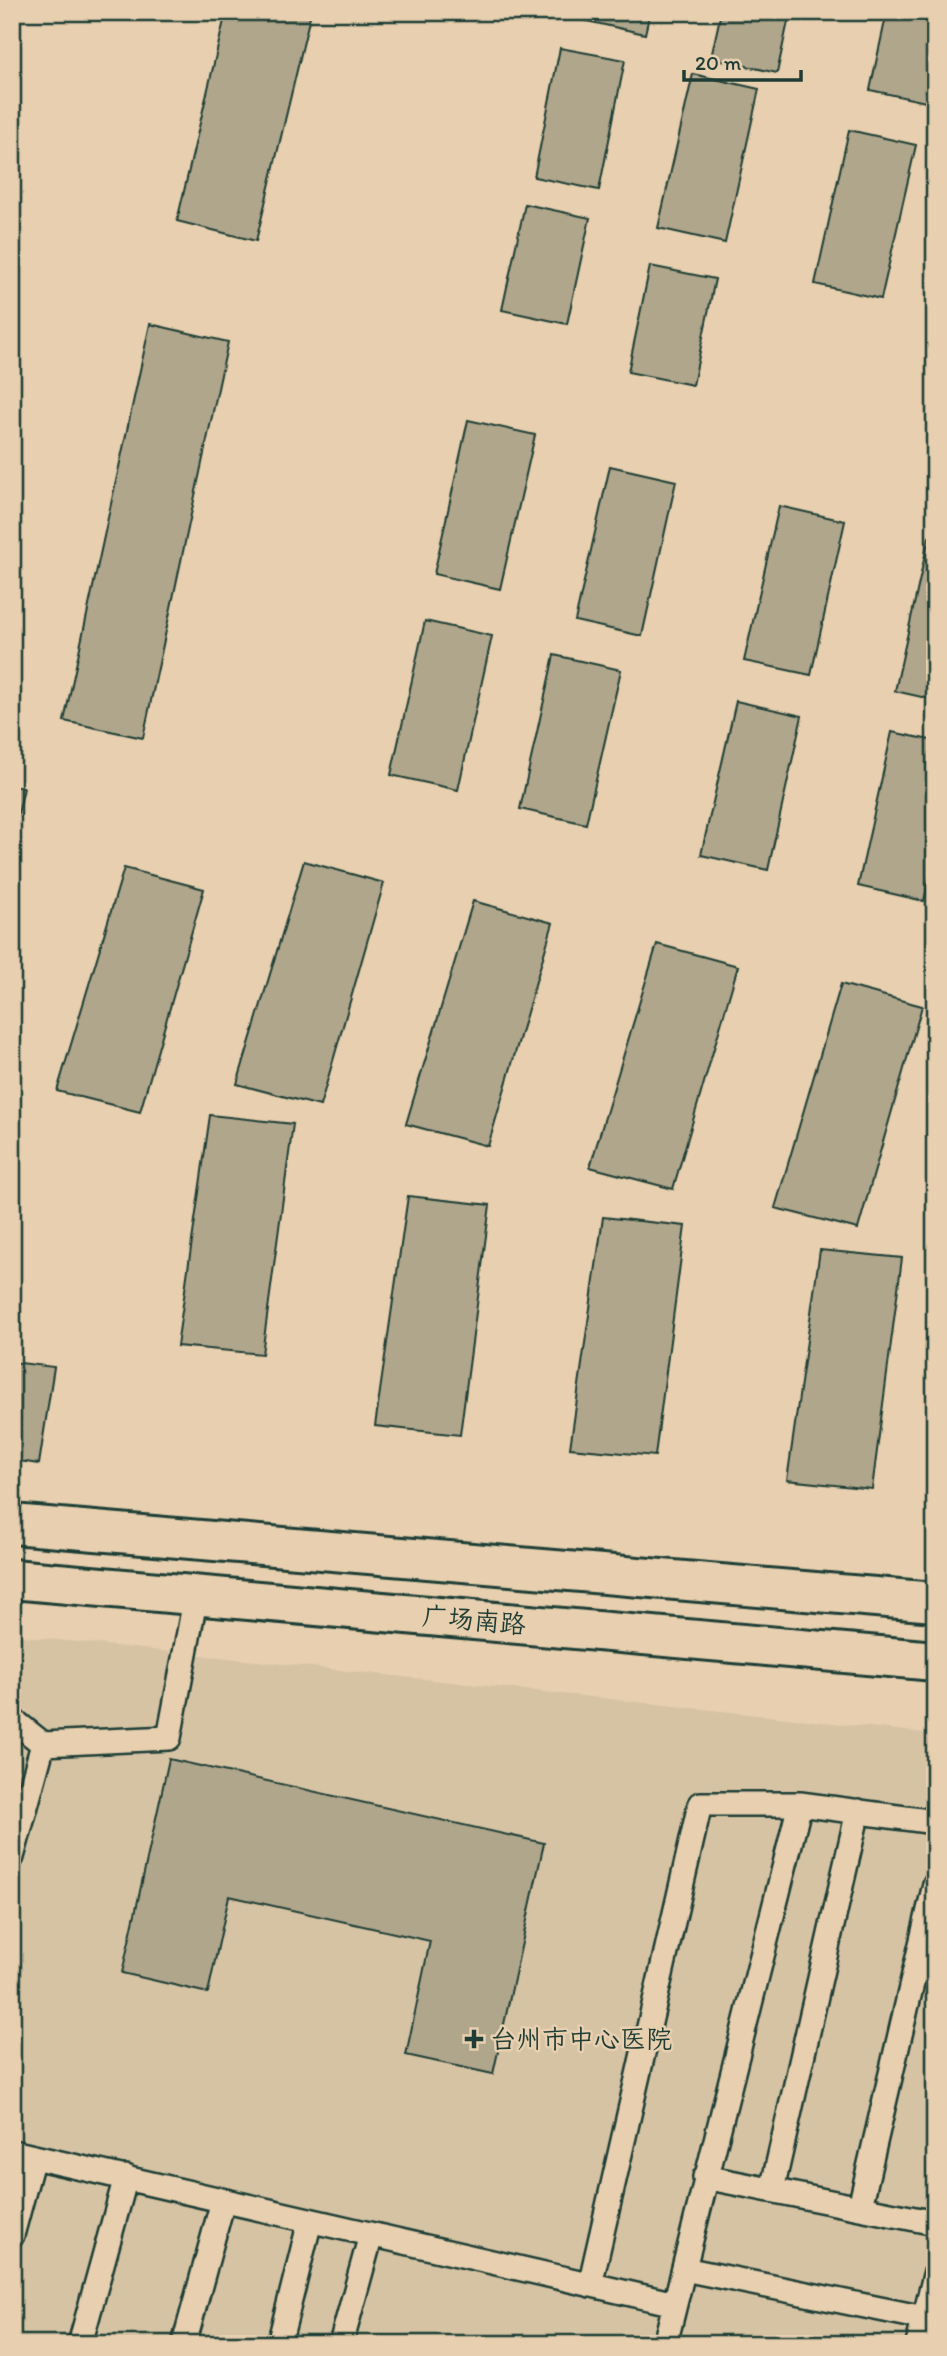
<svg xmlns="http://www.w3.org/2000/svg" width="947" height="2356" viewBox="0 0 947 2356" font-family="Itim,'LXGW WenKai TC',sans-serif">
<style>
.built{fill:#d6c3a4}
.building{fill:#b0a68c;stroke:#1f3d34;stroke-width:2}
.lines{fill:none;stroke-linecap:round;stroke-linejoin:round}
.service-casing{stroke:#1f3d34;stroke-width:28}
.secondary-casing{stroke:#1f3d34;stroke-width:44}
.service{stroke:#e7cfaf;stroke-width:23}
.secondary{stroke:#e7cfaf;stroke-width:38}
.poi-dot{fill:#1f3d34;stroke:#e7cfaf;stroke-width:2.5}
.labels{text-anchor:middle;stroke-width:5;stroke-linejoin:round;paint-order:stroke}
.street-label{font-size:26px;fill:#1f3d34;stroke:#e7cfaf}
.poi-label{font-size:26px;fill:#1f3d34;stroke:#e7cfaf;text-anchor:start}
</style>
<rect width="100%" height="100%" fill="#e7cfaf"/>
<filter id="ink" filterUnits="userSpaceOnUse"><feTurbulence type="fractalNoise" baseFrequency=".0143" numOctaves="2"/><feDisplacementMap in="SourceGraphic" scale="14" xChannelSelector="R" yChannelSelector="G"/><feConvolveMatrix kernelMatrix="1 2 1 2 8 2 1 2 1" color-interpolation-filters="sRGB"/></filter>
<g filter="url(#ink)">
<path class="built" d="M 12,1635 L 935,1734 L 935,2344 L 12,2344 Z"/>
<path class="building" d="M 226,12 L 311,12 L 256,241 L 177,221 Z
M 580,12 L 650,12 L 645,34 L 578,19 Z
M 721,12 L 790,12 L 777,73 L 711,58 Z
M 887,12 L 935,12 L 935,104 L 870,90 Z
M 560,48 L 625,60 L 599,190 L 534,177 Z
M 693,74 L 759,89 L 725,243 L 658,228 Z
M 849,130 L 916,145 L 881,299 L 815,284 Z
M 525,204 L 590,218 L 567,324 L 502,310 Z
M 650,266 L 715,279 L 693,385 L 628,372 Z
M 150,324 L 228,342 L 143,738 L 64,721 Z
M 468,420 L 535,435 L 500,589 L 434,574 Z
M 610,466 L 676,481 L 642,636 L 575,621 Z
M 779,506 L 845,521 L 811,675 L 744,661 Z
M 929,537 L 935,538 L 935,700 L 895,691 Z
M 425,621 L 492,636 L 458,790 L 391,775 Z
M 554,655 L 621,670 L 586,824 L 520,809 Z
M 736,701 L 802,716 L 768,870 L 701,855 Z
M 892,732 L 935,741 L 935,854 L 924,901 L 858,886 Z
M 12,786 L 24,788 L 12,840 Z
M 304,861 L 384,883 L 320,1106 L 237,1084 Z
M 124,868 L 204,889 L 140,1112 L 57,1091 Z
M 473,901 L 553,923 L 488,1146 L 406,1124 Z
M 657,944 L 738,966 L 673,1189 L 590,1167 Z
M 841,984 L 922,1006 L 858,1229 L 775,1208 Z
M 210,1115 L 293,1124 L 262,1354 L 177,1346 Z
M 408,1196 L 490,1205 L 460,1435 L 375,1426 Z
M 603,1217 L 685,1226 L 655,1456 L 570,1448 Z
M 820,1250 L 902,1258 L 872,1489 L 787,1480 Z
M 12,1362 L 54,1367 L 39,1464 L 12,1460 Z
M 169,1759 L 544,1843 L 493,2074 L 406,2055 L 430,1941 L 229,1896 L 208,1993 L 122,1973 Z"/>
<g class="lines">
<g class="service-casing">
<path id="service" d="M 12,1723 L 18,1724 L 43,1744 L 169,1738 L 196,1595
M 12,1857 L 43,1744
M 12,2152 L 675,2304
M 705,2177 L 935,2223
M 772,2190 L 858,1811
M 860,2207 L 935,1884
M 12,2235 L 33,2157
M 684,2269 L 924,2318
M 590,2285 L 700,1804 L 800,1804 L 935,1822
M 80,2344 L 126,2177
M 184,2344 L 223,2201
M 279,2344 L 310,2221
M 341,2344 L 371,2235
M 665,2344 L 800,1804
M 918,2344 L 935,2275"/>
</g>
<g class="secondary-casing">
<path id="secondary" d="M 12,1524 L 935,1602
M 12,1579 L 935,1661"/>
</g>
<use href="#service" class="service"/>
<use href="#secondary" class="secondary"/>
</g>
</g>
<path class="poi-dot" d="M470.5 2028.5h7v7h7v7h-7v7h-7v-7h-7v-7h7z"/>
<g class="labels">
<g class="street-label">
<text transform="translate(474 1620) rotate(5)" y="9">广场南路</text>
</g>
<g class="poi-label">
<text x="490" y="2048">台州市中心医院</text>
</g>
</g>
<rect width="947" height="2356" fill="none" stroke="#e7cfaf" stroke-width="42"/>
<rect x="21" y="21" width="905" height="2314" fill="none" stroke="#1f3d34" stroke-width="2.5" filter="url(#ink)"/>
<path d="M684 70v10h117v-10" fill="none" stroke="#1f3d34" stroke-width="3.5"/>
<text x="695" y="70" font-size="21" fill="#1f3d34" stroke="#e7cfaf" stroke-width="5" paint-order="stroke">20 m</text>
</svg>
